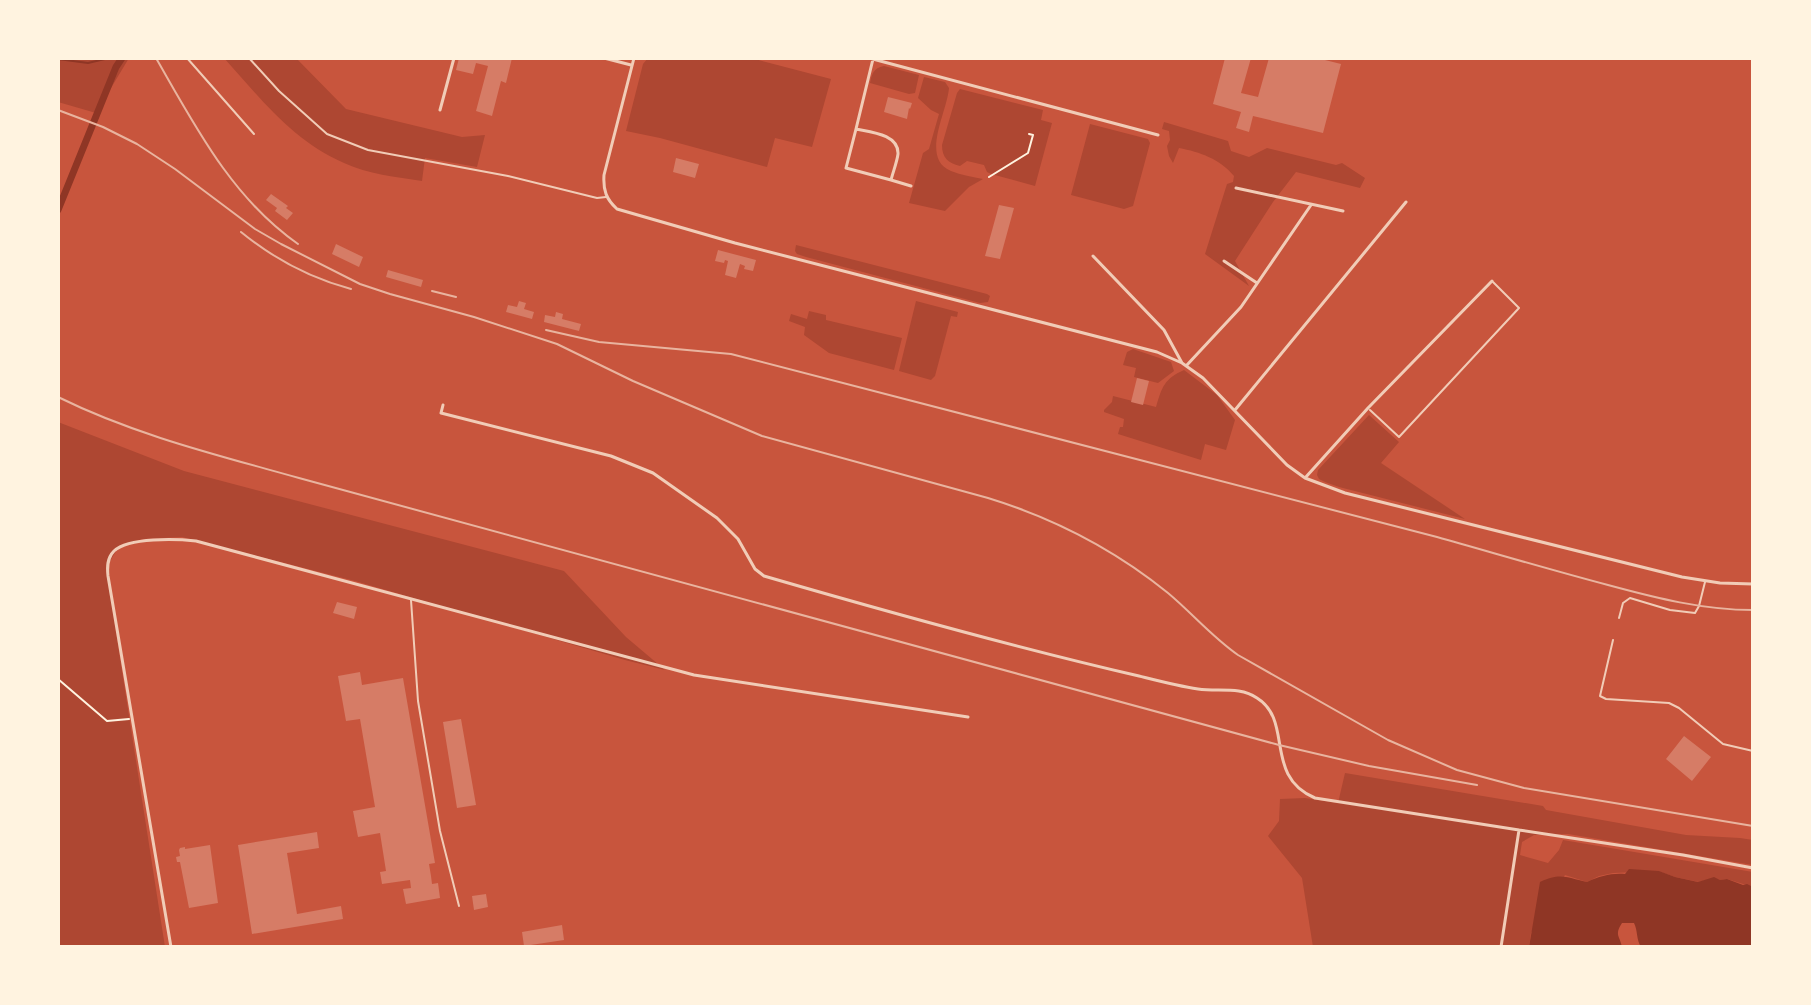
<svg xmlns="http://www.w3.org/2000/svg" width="1811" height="1005" viewBox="0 0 1811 1005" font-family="'Asap Condensed',sans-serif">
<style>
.green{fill:#ae4732}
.water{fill:#8f3625}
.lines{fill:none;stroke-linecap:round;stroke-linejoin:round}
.stream{stroke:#8f3625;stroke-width:2}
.canal{stroke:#8f3625;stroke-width:7}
.building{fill:#d67c66}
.path{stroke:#fff3e0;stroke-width:2}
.service{stroke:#f1ccb7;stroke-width:2}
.minor{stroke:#f1ccb7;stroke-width:3}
.rail{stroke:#e9b49f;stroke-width:2}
</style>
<rect width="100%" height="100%" fill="#c8553d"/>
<path class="green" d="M 58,58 L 129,58 L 96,113 L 58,102 Z
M 224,58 L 296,58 L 346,109 L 462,137 L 485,135 L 477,167 L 425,158 L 422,181 C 396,177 368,174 344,163 C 293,141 260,98 224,58 Z
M 648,58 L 751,58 L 831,79 L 812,147 L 775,138 L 767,167 L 660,138 L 626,131 L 643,64 Z
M 884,66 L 919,75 L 915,93 L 909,94 L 870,83 C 872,74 873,68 884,66 Z
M 924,77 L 945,82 L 949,88 C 947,113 920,158 951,171 C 961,175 973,177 983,179 L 969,187 L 945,211 L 909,203 L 923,153 L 929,149 L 939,114 L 931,110 L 918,98 Z
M 960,89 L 1043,110 L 1041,120 L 1052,123 L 1035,186 L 991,174 L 987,172 L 984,165 L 967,161 L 960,166 C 948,163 942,158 942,145 L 957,93 Z
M 1164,122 L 1228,141 L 1231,151 L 1249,157 L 1267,148 L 1336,165 L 1342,163 L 1365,178 L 1360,188 L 1296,172 L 1273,202 L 1235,261 L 1249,286 L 1205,254 L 1227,184 L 1233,182 L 1234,176 C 1220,159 1200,152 1179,148 L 1173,163 L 1169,156 L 1167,146 L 1170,140 L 1169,131 L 1162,129 Z
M 1090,124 L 1148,139 L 1150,143 L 1133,206 L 1124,209 L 1071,195 Z
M 796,245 L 987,294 L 990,296 L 988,302 L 980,303 L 806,257 L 797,254 L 795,251 Z
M 916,301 L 958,312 L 957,317 L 951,316 L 935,376 L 931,380 L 899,371 Z
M 809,311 L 826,315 L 826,320 L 902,338 L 894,370 L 829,353 L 804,335 L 805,327 L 789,321 L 791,314 L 807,319 Z
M 1133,349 L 1171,362 L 1174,371 L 1158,383 L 1134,377 L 1136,368 L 1123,365 L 1127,352 Z
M 1184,370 L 1217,395 L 1235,420 L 1226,450 L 1205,444 L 1201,460 L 1118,434 L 1120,427 L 1123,427 L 1124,419 L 1104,412 L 1104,410 L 1112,402 L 1113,396 L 1156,407 C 1162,387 1164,379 1184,370 Z
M 1369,415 L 1399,442 L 1381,463 L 1465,519 L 1339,487 L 1325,482 L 1319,479 L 1317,475 L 1318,470 Z
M 58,422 L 184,471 L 564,571 L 626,637 L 665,670 L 625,660 L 355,581 L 182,537 L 144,539 L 119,546 L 106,568 L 165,947 L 58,947 Z
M 1345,773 L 1543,806 L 1546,810 L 1686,835 L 1740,838 L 1753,840 L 1753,865 L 1568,834 L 1534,835 L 1522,842 L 1520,855 L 1548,863 L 1559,850 L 1563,840 L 1753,872 L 1753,887 L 1727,879 L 1720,880 L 1714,878 L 1699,882 L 1675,877 L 1658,871 L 1613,873 L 1599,876 L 1587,882 L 1565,875 L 1531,933 L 1529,947 L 1313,947 L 1302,878 L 1268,836 L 1279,821 L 1280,799 L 1305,798 L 1338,803 Z"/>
<path class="water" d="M 1629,869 L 1659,871 L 1675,877 L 1698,882 L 1714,877 L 1720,880 L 1727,879 L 1743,885 L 1747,884 L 1753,887 L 1753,947 L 1641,947 C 1636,939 1638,931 1634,923 L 1622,923 C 1614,935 1620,936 1622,947 L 1529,947 L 1540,882 C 1561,872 1567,878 1587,882 C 1600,876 1611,873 1625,874 Z"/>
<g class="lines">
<path class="stream" d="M 58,59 L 88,63 L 109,58"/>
<path class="canal" d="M 58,210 L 116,67 L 122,58"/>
</g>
<path class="building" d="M 459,58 L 512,58 L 506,83 L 501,81 L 492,116 L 476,111 L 488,66 L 476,63 L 473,74 L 456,70 Z
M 1225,58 L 1251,58 L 1241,93 L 1258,97 L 1269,58 L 1317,58 L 1341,64 L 1323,133 L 1253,116 L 1249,132 L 1236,128 L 1241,112 L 1213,104 Z
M 888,97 L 912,103 L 910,109 L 909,108 L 907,119 L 884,112 Z
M 676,158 L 699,164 L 695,178 L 673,172 Z
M 271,194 L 288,206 L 286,208 L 293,213 L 287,220 L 275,211 L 277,208 L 266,200 Z
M 999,205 L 1014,208 L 1000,259 L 985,256 Z
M 336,244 L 363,257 L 359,267 L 332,254 Z
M 718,250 L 756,260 L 753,271 L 744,269 L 745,266 L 740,264 L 736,278 L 725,275 L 728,261 L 725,260 L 724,263 L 715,261 Z
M 388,270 L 423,280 L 421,287 L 386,277 Z
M 519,301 L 526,303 L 524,309 L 534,312 L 532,319 L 506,312 L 508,305 L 517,307 Z
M 556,312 L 563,314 L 562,319 L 581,324 L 579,331 L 544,322 L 545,315 L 555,317 Z
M 1137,378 L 1149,381 L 1143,405 L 1131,402 Z
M 337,602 L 357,607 L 354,619 L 333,613 Z
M 360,672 L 362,685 L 403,678 L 435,863 L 429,864 L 431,876 L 432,884 L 438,883 L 440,898 L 406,904 L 403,889 L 411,888 L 410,880 L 382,884 L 380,872 L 386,871 L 380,833 L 358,837 L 353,811 L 375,807 L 360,719 L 346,721 L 338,676 Z
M 461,719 L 476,805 L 457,808 L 443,722 Z
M 1684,736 L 1711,757 L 1692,781 L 1666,759 Z
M 317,832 L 319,848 L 287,853 L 297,914 L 341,906 L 343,919 L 252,934 L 238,845 Z
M 210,845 L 218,903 L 189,908 L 180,862 L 177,862 L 176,857 L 180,856 L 179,850 L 180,848 L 185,847 L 185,849 Z
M 486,894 L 488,907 L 474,910 L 472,896 Z
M 562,925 L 564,940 L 524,946 L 522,932 Z"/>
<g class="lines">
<path class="path" d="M 989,177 L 1028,153 L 1033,135 L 1029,134
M 58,679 L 107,721 L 129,719"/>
<path class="service" d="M 187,58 L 254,134
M 249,58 L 279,91 L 327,134 L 368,150 L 508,176 L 597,198 L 606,197
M 1370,410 L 1399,437 L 1519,308 L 1493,282
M 411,600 L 418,701 L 440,831 L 459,906
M 1619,618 L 1623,603 L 1630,598 L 1670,610 L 1695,613 L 1699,606 L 1705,582
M 1613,640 L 1600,696 L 1606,699 L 1669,703 L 1679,708 L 1723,744 L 1753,751"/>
<path class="minor" d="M 604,58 L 631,65
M 634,58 L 604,175 C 603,190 606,199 617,209 L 735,243 L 1157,352 L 1182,363
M 869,58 L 1158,135
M 440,110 L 454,58
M 856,129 C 870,132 899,134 898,154 C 897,162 893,172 891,180 L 846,168 Z
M 856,129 L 873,59
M 891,180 L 911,186
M 1236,188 L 1343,211
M 1093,256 L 1164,330 L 1182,363 L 1203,378 L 1287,465 L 1305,478 L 1345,493 L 1682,577 L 1720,583 L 1753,584
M 1224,261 L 1257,283
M 1186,366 L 1241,307 L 1311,205
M 443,405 L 441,413 L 611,456 L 653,473 L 717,518 L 738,539 L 755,569 L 764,576 C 888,612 1013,647 1139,676 C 1159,681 1178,686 1198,689 C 1218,692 1240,686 1257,698 C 1294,721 1263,776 1315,798 L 1519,830
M 1235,410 L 1406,202
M 1305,478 L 1368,408 L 1492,281
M 171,947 L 108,576 C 107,567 107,558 114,551 C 129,537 177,539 196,541 L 694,675 L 968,717
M 1501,947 L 1519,830 L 1683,855 L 1753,868"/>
<path class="rail" d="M 156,58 C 195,126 232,198 298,244
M 58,110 L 103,127 L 137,144 L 175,169 L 255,229 L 281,244 L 360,284 L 390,294 L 474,317 L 557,344 L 633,381 L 762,436 L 988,498 C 1053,518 1115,550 1168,593 C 1192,613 1212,637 1238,655 L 1388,740 L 1457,770 L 1524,788 L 1753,826
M 241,232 C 274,259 310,278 351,289
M 432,291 L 456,297
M 546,330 L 599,342 L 731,354 L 1437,537 C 1494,553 1551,570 1608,585 C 1656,598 1703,610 1753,610
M 58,397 C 135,435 217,455 299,478 L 1279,745 L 1369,766 L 1477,785"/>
</g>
<rect width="1811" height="1005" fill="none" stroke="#fff3e0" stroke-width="120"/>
</svg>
